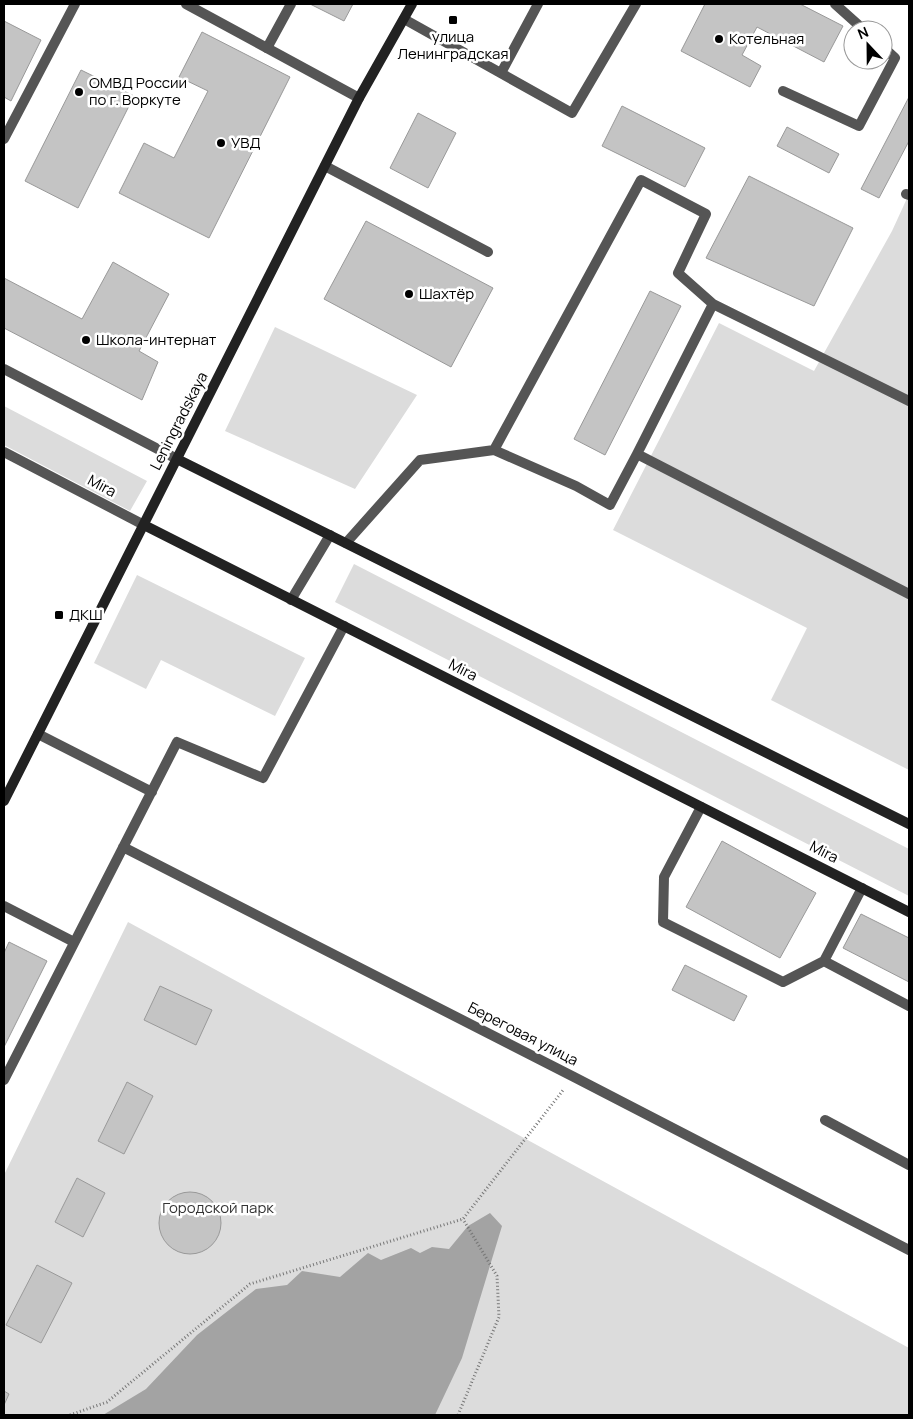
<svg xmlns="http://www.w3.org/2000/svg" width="913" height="1419" viewBox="0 0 913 1419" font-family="Manrope,sans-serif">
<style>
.green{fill:#dcdcdc}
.water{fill:#a3a3a3}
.building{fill:#c4c4c4;stroke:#999}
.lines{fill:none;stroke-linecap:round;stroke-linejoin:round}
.path{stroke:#777;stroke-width:3;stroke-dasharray:1 2.5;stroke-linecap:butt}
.lane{stroke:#555;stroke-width:10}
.street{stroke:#555;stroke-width:10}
.secondary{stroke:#222;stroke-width:10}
.poi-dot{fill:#000;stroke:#fff;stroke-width:2}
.labels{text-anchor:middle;stroke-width:5;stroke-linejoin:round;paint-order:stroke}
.poi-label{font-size:15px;fill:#000;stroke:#fff;text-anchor:start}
.street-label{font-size:15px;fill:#000;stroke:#fff}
.park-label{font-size:15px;fill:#333;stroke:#fff}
</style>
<rect width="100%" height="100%" fill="#fff"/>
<path class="green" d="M 909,194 L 909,770 L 771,700 L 807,628 L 613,530 L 719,323 L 814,371 L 892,231 Z
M 275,327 L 417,395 L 355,489 L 225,431 Z
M 4,406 L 147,481 L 130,511 L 4,445 Z
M 354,564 L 909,849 L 909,896 L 335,602 Z
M 137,575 L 305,658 L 275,716 L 161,660 L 146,689 L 94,663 Z
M 128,922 L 909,1348 L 909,1415 L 4,1415 L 4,1175 Z"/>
<path class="water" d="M 490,1213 L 502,1226 L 462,1358 L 435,1415 L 103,1415 L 146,1389 L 197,1335 L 256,1289 L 287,1285 L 302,1271 L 340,1277 L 368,1253 L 381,1260 L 411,1248 L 420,1253 L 432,1247 L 449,1249 L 468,1226 Z"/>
<path class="building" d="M 310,4 L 353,4 L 344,21 Z
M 705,4 L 800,4 L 843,26 L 824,62 L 757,27 L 742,55 L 761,66 L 750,87 L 681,51 Z
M 4,21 L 41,40 L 11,101 L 4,97 Z
M 202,32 L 290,77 L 209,238 L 119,193 L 144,143 L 174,158 L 208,91 L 179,77 Z
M 81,70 L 134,96 L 78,208 L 25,181 Z
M 909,97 L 909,141 L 879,198 L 861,189 Z
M 622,106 L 705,148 L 685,187 L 602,146 Z
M 418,113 L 456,133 L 428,188 L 390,168 Z
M 787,127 L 839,154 L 829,173 L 777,146 Z
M 749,176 L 853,228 L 814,306 L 706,258 Z
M 366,221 L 493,288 L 451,367 L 324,299 Z
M 113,262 L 169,294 L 139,351 L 158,362 L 142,400 L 4,328 L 4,278 L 82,319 Z
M 650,291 L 681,306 L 605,455 L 574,439 Z
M 722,841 L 816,893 L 780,958 L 686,907 Z
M 861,914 L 909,938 L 909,982 L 843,948 Z
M 9,942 L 47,961 L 4,1047 L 4,953 Z
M 685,965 L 747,996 L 734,1021 L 672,990 Z
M 160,986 L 212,1010 L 196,1045 L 144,1020 Z
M 127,1082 L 153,1096 L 124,1154 L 98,1141 Z
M 77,1178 L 105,1193 L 83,1237 L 55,1222 Z
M159 1223a31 31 0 1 1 62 0a31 31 0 1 1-62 0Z
M 37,1265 L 72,1283 L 41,1343 L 6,1325 Z
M 4,1391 L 9,1394 L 4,1405 Z"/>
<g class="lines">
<path class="path" d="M 70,1415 L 107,1402 L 250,1284 L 463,1219 L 564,1089
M 458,1415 L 499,1317 L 497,1276 L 463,1219"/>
<path class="lane" d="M 835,4 L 864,30
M 404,19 L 572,113 L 636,4
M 267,48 L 291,4
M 501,73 L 538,4
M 783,91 L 859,126 L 895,58 L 883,47
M 4,139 L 75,4
M 325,166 L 488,252
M 494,450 L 576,486 L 610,505 L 637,454 L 713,304
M 637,454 L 909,594
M 346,543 L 420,460 L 494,450 L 641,180 L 706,214 L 678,273 L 713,304 L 909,401
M 291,600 L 330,535
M 38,734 L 152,792
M 701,807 L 664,877 L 663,922 L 783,982 L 824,961 L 909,1006
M 123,847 L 574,1077 L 909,1250
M 4,906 L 74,942
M 824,961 L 862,888
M 4,1080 L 177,742 L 263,778 L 344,626
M 825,1120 L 909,1165"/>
<path class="street" d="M 186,4 L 359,98
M 906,194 L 909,195
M 4,369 L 177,459
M 4,452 L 144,525"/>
<path class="secondary" d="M 177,459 L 909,824
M 144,525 L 909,912
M 4,801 L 359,98 L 412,4"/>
</g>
<g class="poi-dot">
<rect x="448" y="15" width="10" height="10" rx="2.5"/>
<circle cx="719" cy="39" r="5"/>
<circle cx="79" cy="92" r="5"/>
<circle cx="221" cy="143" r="5"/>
<circle cx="409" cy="294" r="5"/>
<circle cx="86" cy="340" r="5"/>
<rect x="54" y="610" width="10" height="10" rx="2.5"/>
</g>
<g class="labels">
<g class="poi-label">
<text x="453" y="42" text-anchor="middle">улица<tspan x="453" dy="17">Ленинградская</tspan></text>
<text x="729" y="44">Котельная</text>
<text x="89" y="88">ОМВД России<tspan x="89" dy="17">по г. Воркуте</tspan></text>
<text x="231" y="148">УВД</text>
<text x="419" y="299">Шахтёр</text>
<text x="96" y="345">Школа-интернат</text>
<text x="69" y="620">ДКШ</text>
</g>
<g class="street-label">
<text transform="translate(179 421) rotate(-63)" y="5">Leningradskaya</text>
<text transform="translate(102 486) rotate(28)" y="5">Mira</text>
<text transform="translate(463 670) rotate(27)" y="5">Mira</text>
<text transform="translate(824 852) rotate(27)" y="5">Mira</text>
<text transform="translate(523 1034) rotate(27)" y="5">Береговая улица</text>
</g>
<g class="park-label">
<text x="218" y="1213">Городской парк</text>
</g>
</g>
<rect width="913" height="1419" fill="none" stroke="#000000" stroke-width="10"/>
<g transform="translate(868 45) rotate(338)"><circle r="24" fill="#ffffff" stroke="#999999"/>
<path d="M0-4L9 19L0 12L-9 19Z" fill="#000000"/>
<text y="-8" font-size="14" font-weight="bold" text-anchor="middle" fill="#000000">N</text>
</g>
</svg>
